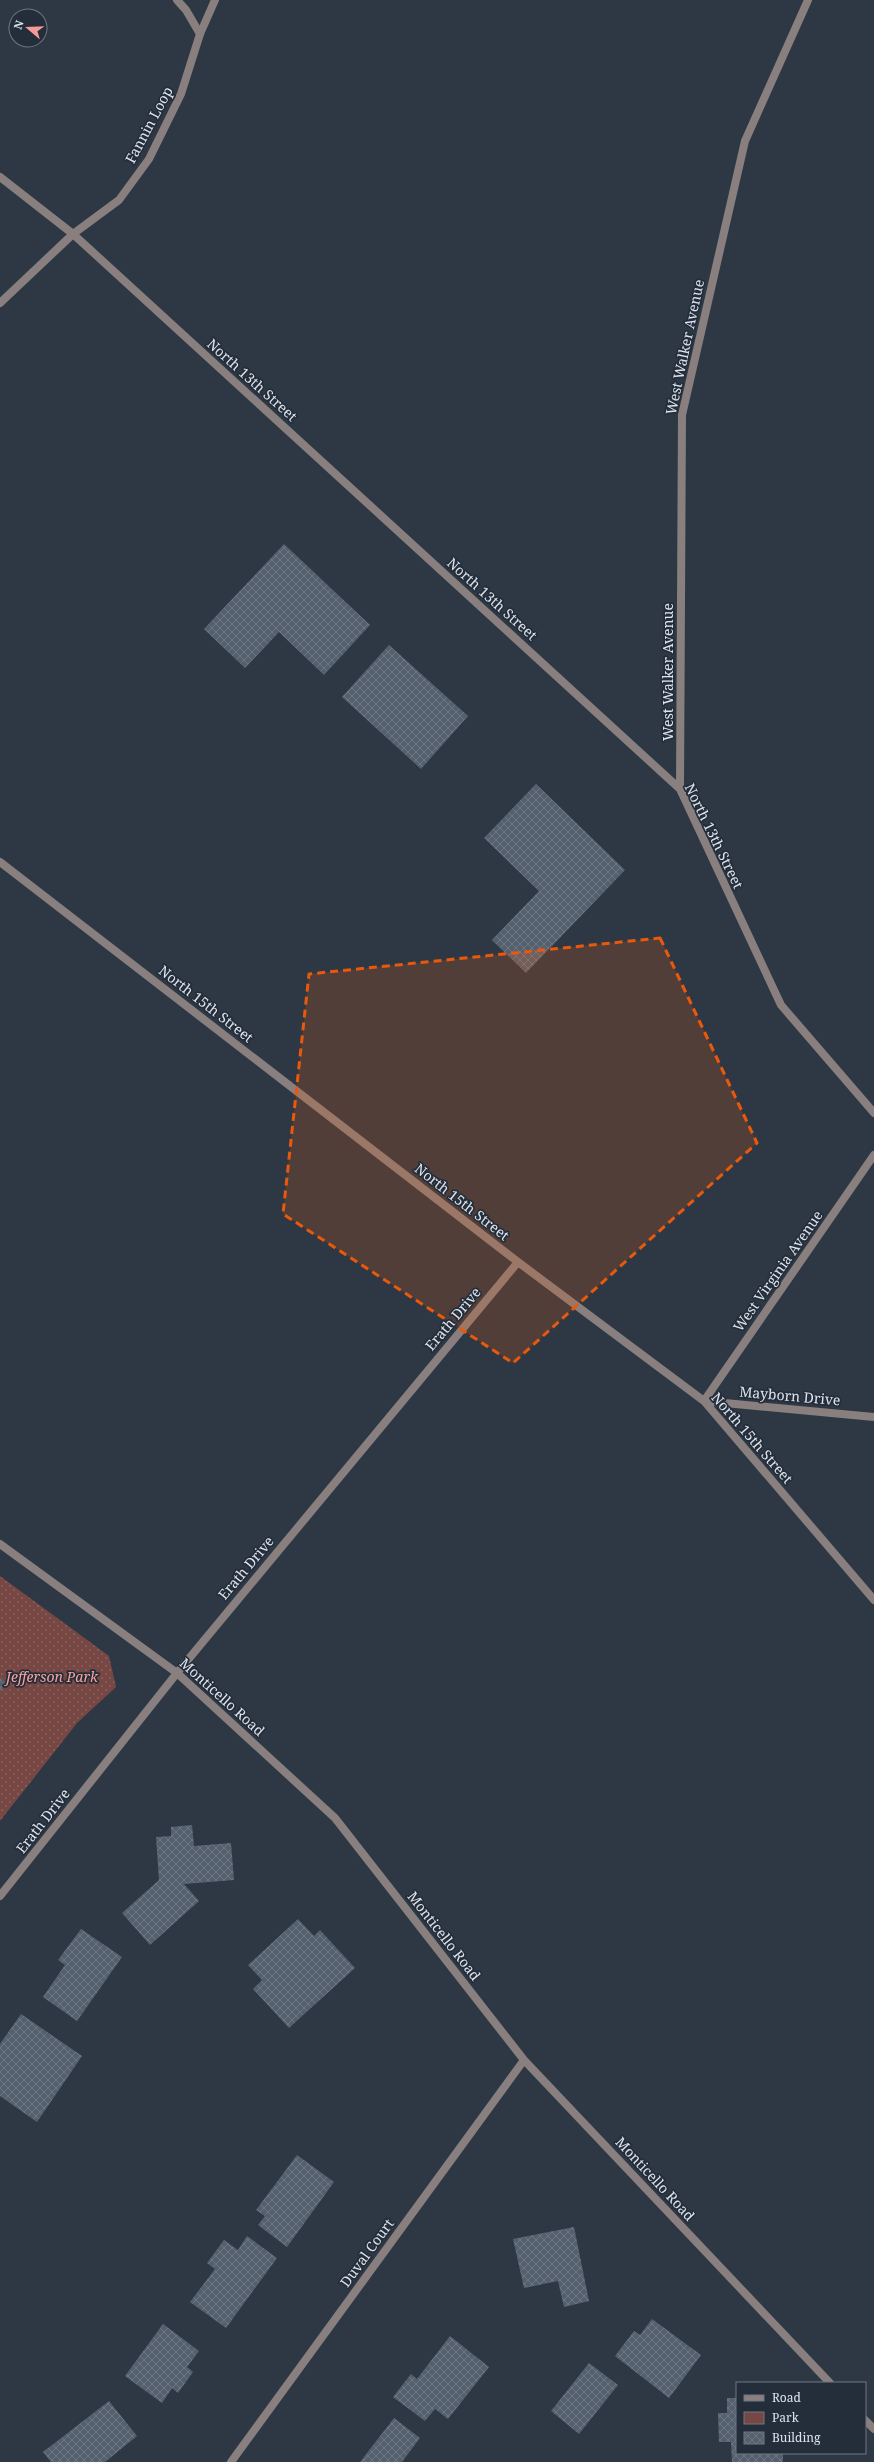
<svg xmlns="http://www.w3.org/2000/svg" width="874" height="2462" viewBox="0 0 874 2462" font-family="'Noto Serif',serif">
<style>
.green{fill:url(#green-dots)}
.building{fill:url(#building-cross-hatch)}
.lines{fill:none;stroke-linecap:round;stroke-linejoin:round}
.lane{stroke:#887f7e;stroke-width:8}
.street{stroke:#887f7e;stroke-width:8}
.marked{fill:#e8590c;fill-opacity:0.2;stroke:#e8590c;stroke-width:3;stroke-dasharray:8 5;stroke-linejoin:round}
.labels{text-anchor:middle;stroke-width:3.5;stroke-linejoin:round;paint-order:stroke}
.street-label{font-size:14px;fill:#dee4ed;stroke:#242e3a}
.park-label{font-size:14px;font-style:italic;fill:#fca29e;stroke:#242e3a}
</style>
<defs>
<pattern id="green-dots" width="8" height="8" patternUnits="userSpaceOnUse"><rect width="8" height="8" fill="#774744"/><path d="M2 2h.1M6 6h.1" fill="none" stroke="#8a615f" stroke-width="1.8" stroke-linecap="round"/></pattern>
<pattern id="building-cross-hatch" width="8" height="8" patternUnits="userSpaceOnUse"><rect width="8" height="8" fill="#55606e"/><path d="M0 0l8 8M0 8l8-8" fill="none" stroke="#6d7783"/></pattern>
</defs>
<rect width="100%" height="100%" fill="#2e3845"/>
<path class="green" d="M 0,1576 L 109,1656 L 116,1687 L 77,1723 L 0,1821 Z"/>
<path class="building" d="M 284,544 L 370,625 L 324,675 L 279,632 L 245,668 L 204,629 Z
M 389,645 L 468,716 L 421,769 L 342,697 Z
M 536,784 L 625,870 L 526,973 L 492,940 L 539,891 L 484,838 Z
M 0,1677 L 7,1684 L 0,1691 Z
M 192,1825 L 194,1846 L 231,1843 L 234,1880 L 184,1884 L 199,1901 L 150,1945 L 122,1913 L 159,1880 L 156,1837 L 171,1836 L 171,1827 Z
M 298,1919 L 314,1936 L 320,1930 L 355,1968 L 289,2028 L 253,1989 L 262,1980 L 248,1965 Z
M 81,1929 L 122,1957 L 77,2021 L 43,1997 L 65,1965 L 58,1960 Z
M 21,2014 L 82,2056 L 37,2122 L 0,2096 L 0,2044 Z
M 297,2155 L 334,2182 L 287,2247 L 258,2225 L 265,2216 L 256,2210 Z
M 574,2227 L 589,2301 L 564,2307 L 558,2281 L 524,2288 L 513,2239 Z
M 247,2236 L 277,2258 L 226,2328 L 190,2302 L 215,2269 L 207,2263 L 224,2240 L 238,2250 Z
M 652,2319 L 701,2355 L 669,2398 L 615,2356 L 634,2331 L 640,2335 Z
M 163,2324 L 199,2351 L 187,2367 L 193,2372 L 178,2393 L 172,2388 L 162,2403 L 125,2376 Z
M 450,2336 L 489,2367 L 448,2419 L 435,2409 L 425,2421 L 393,2397 L 411,2374 L 417,2379 Z
M 589,2363 L 618,2385 L 579,2434 L 551,2411 Z
M 727,2398 L 737,2398 L 737,2453 L 783,2453 L 783,2462 L 732,2462 L 731,2442 L 719,2442 L 718,2413 L 727,2413 Z
M 109,2401 L 137,2436 L 105,2462 L 51,2462 L 43,2452 Z
M 394,2418 L 420,2438 L 402,2462 L 360,2462 Z"/>
<g class="lines">
<path class="lane" d="M 177,0 L 186,10 L 200,34"/>
<path class="street" d="M 0,177 L 73,234 L 680,789 L 781,1005 L 874,1113
M 0,303 L 73,234 L 119,200 L 149,159 L 181,94 L 200,34 L 215,0
M 680,789 L 682,415 L 745,141 L 808,0
M 0,862 L 518,1262 L 704,1401 L 874,1600
M 874,1155 L 704,1401 L 874,1417
M 0,1544 L 177,1673 L 335,1818 L 524,2060 L 830,2383
M 0,1896 L 177,1673 L 518,1262
M 865,2420 L 874,2429
M 231,2462 L 524,2060"/>
</g>
<path class="marked" d="M 660,938 L 757,1143 L 513,1363 L 283,1214 L 309,974 Z"/>
<g class="labels">
<g class="street-label">
<text transform="translate(149 125) rotate(-62)" y="5">Fannin Loop</text>
<text transform="translate(685 347) rotate(-78)" y="5">West Walker Avenue</text>
<text transform="translate(252 380) rotate(42)" y="5">North 13th Street</text>
<text transform="translate(492 599) rotate(42)" y="5">North 13th Street</text>
<text transform="translate(668 672) rotate(-90)" y="5">West Walker Avenue</text>
<text transform="translate(714 836) rotate(64)" y="5">North 13th Street</text>
<text transform="translate(206 1004) rotate(38)" y="5">North 15th Street</text>
<text transform="translate(462 1202) rotate(38)" y="5">North 15th Street</text>
<text transform="translate(778 1271) rotate(-55)" y="5">West Virginia Avenue</text>
<text transform="translate(453 1319) rotate(-50)" y="5">Erath Drive</text>
<text transform="translate(790 1396) rotate(5)" y="5">Mayborn Drive</text>
<text transform="translate(752 1438) rotate(49)" y="5">North 15th Street</text>
<text transform="translate(246 1568) rotate(-50)" y="5">Erath Drive</text>
<text transform="translate(222 1697) rotate(42)" y="5">Monticello Road</text>
<text transform="translate(43 1821) rotate(-52)" y="5">Erath Drive</text>
<text transform="translate(444 1936) rotate(52)" y="5">Monticello Road</text>
<text transform="translate(655 2179) rotate(47)" y="5">Monticello Road</text>
<text transform="translate(367 2253) rotate(-54)" y="5">Duval Court</text>
</g>
<g class="park-label">
<text x="52" y="1682">Jefferson Park</text>
</g>
</g>
<rect x="736" y="2382" width="130" height="72" fill="#242e3a" stroke="#6e7782"/>
<rect x="744" y="2395" width="20" height="6" fill="#887f7e" stroke="#6e7782"/>
<text x="772" y="2402" font-size="12" fill="#dee4ed">Road</text>
<rect x="744" y="2412" width="20" height="12" fill="#774744" stroke="#6e7782"/>
<text x="772" y="2422" font-size="12" fill="#dee4ed">Park</text>
<rect x="744" y="2432" width="20" height="12" fill="url(#building-cross-hatch)" stroke="#6e7782"/>
<text x="772" y="2442" font-size="12" fill="#dee4ed">Building</text>
<g transform="translate(28 28) rotate(289)"><circle r="19" fill="#242e3a" stroke="#6e7782"/>
<path d="M0-3L7 15L0 10L-7 15Z" fill="#f59b97"/>
<text y="-6" font-size="11" font-weight="bold" text-anchor="middle" fill="#dee4ed">N</text>
</g>
</svg>
